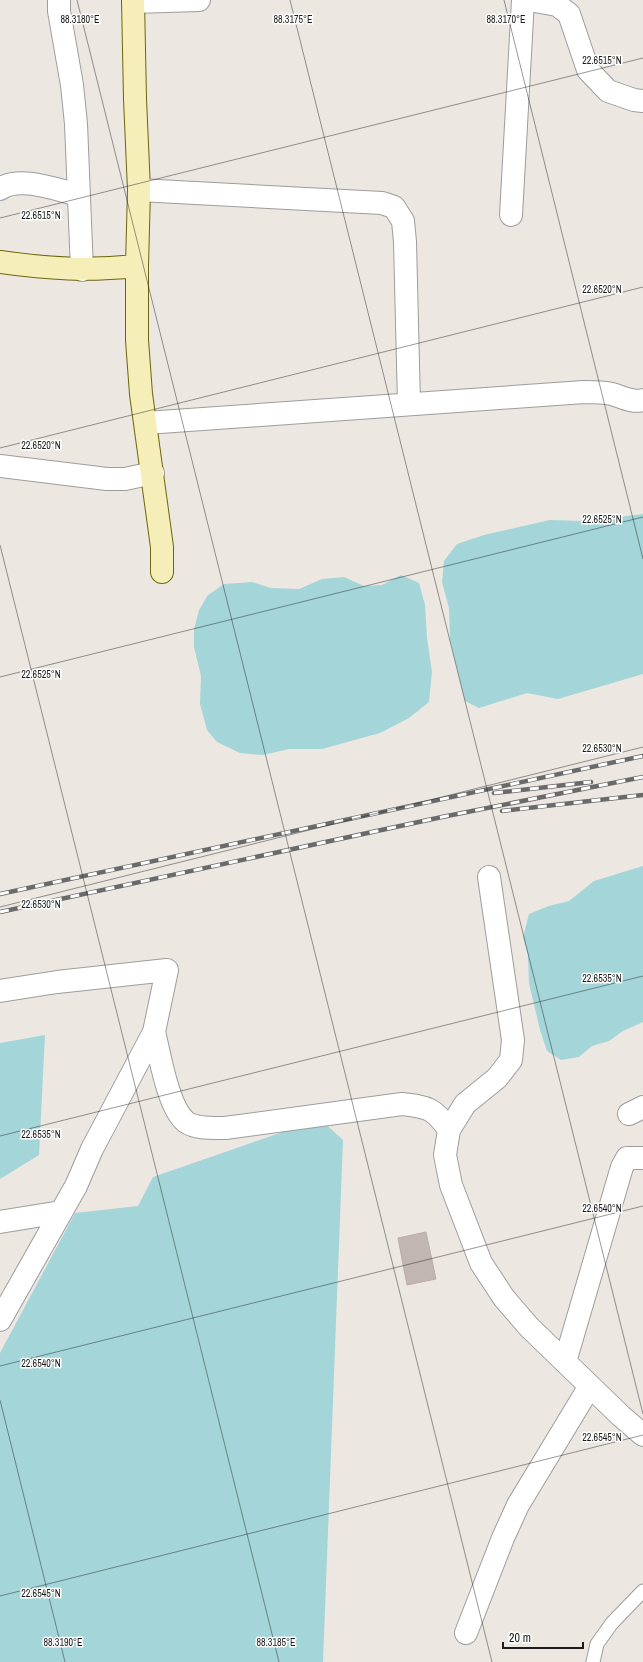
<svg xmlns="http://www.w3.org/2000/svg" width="643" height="1662" viewBox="0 0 643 1662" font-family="'Archivo Narrow',sans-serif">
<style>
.water{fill:#a4d5d8}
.building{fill:#c1b6b2;stroke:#bdaca5}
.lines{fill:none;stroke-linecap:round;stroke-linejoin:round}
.lane-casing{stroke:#9d9d9d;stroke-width:15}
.street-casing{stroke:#9d9d9d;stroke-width:24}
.secondary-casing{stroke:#6b660b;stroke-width:24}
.lane{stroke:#fff;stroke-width:13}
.street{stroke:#fff;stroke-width:22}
.secondary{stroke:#f5eeb8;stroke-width:22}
.rail-casing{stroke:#6a6a6a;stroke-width:4.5}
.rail{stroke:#fff;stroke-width:3;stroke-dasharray:9;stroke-linecap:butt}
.ticks{fill:none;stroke:#1c1c1c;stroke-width:1;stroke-opacity:0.45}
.ticks-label{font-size:10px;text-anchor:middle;fill:#1c1c1c;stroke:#fff;stroke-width:3;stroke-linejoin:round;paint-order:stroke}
</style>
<rect width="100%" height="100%" fill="#ede7e2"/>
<path class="water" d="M 643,514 L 643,674 L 558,699 L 527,693 L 479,708 L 465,701 L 450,639 L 449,608 L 442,582 L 444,561 L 457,544 L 484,535 L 550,520 L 583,521 Z
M 401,575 L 419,583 L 425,605 L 427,638 L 432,672 L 429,702 L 409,718 L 380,733 L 322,749 L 289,749 L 263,755 L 240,753 L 217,742 L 207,730 L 200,704 L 201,676 L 194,647 L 194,629 L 199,610 L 208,595 L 224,584 L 252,582 L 271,588 L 299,589 L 322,579 L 344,577 L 364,586 L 382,585 Z
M 643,866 L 643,1022 L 623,1031 L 609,1041 L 592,1046 L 579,1057 L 561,1060 L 547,1051 L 540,1030 L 529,983 L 528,955 L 523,937 L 529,914 L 549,906 L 569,901 L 594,881 Z
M 45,1035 L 39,1155 L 0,1179 L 0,1043 Z
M 320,1119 L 343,1140 L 323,1662 L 0,1662 L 0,1353 L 75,1213 L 138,1206 L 153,1177 Z"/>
<path class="building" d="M 426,1232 L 436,1279 L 407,1285 L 398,1238 Z"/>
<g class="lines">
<g class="lane-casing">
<path id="lane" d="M 593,1662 L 597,1644 L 612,1623 L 643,1591"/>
</g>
<g class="street-casing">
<path id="street" d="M 59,0 L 59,11 L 72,85 L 76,124 L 82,270
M 529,0 L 557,5 L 569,14 L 588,70 L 608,91 L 634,100 L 643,101
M 133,2 L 199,0
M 0,189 C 19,175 57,190 79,195
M 139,190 L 382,203 L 394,207 L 403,221 L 405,242 L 409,404
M 511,215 L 523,0
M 146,423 L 584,392 C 594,392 603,392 612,394 C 622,397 632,403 643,400
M 0,466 L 107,479 L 125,479 L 153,473
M 489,877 L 513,1040 L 511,1060 L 497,1078 L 465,1104 L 449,1130 L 445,1155 L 451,1185 L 481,1263 L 504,1298 L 529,1327 L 621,1416 L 643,1435
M 0,991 L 57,982 L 167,970 L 154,1032 L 92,1149 L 76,1186 L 0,1320
M 154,1032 C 160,1055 168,1108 186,1122 C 196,1129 213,1128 225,1128 L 402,1104 C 428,1107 434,1108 449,1130
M 629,1114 L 643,1107
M 0,1222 L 61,1212
M 565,1362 L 622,1167 L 627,1158 L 643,1158
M 466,1633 L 503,1538 L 518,1505 L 590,1386"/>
</g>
<g class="secondary-casing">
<path id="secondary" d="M 133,0 L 135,99 L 139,190 L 137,266 L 137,340 L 141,394 L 162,547 L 162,572
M 0,262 C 49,269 87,271 137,266"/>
</g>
<use href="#lane" class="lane"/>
<use href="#street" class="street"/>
<use href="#secondary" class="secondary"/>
<g class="rail-casing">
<path id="rail" d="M 494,793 L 591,782
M 502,811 L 643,795
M 0,894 L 643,756
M 0,912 L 442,817 L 643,777"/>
</g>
<use href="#rail" class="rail"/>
</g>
<path class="ticks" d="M 77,0 L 492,1662M 290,0 L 643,1414M 504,0 L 643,559M 0,218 L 643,58M 0,448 L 643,287M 0,545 L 279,1662M 0,677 L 643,517M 0,907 L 643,747M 0,1136 L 643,976M 0,1366 L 643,1206M 0,1400 L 65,1662M 0,1596 L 643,1435"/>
<g class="ticks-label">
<text x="506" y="23">88.3170°E</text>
<text x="80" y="23">88.3180°E</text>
<text x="293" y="23">88.3175°E</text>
<text x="602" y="64">22.6515°N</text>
<text x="41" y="219">22.6515°N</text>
<text x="602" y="293">22.6520°N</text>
<text x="41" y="449">22.6520°N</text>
<text x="602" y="523">22.6525°N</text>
<text x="41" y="678">22.6525°N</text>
<text x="602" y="752">22.6530°N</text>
<text x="41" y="908">22.6530°N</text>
<text x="602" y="982">22.6535°N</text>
<text x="41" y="1138">22.6535°N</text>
<text x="602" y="1212">22.6540°N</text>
<text x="41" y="1367">22.6540°N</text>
<text x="602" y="1441">22.6545°N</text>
<text x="41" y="1597">22.6545°N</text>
<text x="63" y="1646">88.3190°E</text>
<text x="276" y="1646">88.3185°E</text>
</g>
<path d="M503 1642v6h80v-6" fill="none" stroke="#1c1c1c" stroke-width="2"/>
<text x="509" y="1642" font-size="12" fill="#1c1c1c" stroke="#ffffff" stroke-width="3" paint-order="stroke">20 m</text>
</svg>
